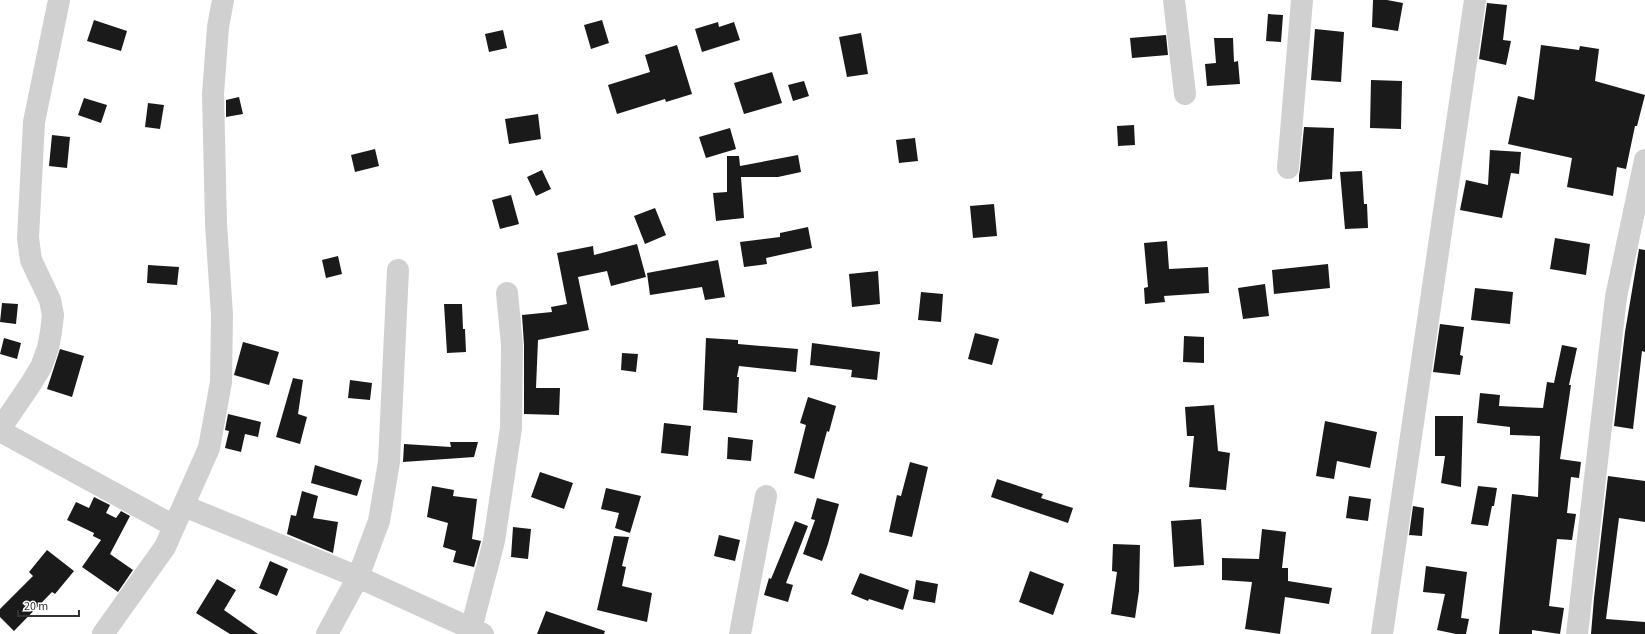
<svg xmlns="http://www.w3.org/2000/svg" width="1645" height="634" viewBox="0 0 1645 634" font-family="'Source Sans 3',sans-serif">
<style>
.building{fill:#1a1a1a}
.lines{fill:none;stroke-linecap:round;stroke-linejoin:round}
.minor{stroke:#d0d0d0;stroke-width:22}
</style>
<rect width="100%" height="100%" fill="#fff"/>
<path class="building" d="M 1373,0 L 1387,0 L 1403,3 L 1398,31 L 1372,27 Z
M 1487,3 L 1507,5 L 1503,40 L 1511,41 L 1506,65 L 1479,59 Z
M 1268,14 L 1283,15 L 1281,42 L 1266,41 Z
M 94,20 L 127,31 L 121,51 L 87,41 Z
M 602,20 L 609,43 L 591,49 L 584,25 Z
M 718,22 L 719,27 L 734,22 L 740,40 L 702,52 L 695,29 Z
M 1315,29 L 1344,32 L 1341,82 L 1311,80 Z
M 503,30 L 507,48 L 489,52 L 485,34 Z
M 861,33 L 868,74 L 847,77 L 839,37 Z
M 1166,35 L 1168,55 L 1132,58 L 1130,38 Z
M 1214,38 L 1233,38 L 1234,62 L 1238,61 L 1240,84 L 1207,86 L 1205,64 L 1216,63 Z
M 677,45 L 692,94 L 666,102 L 665,99 L 617,114 L 608,85 L 650,72 L 645,55 Z
M 1541,45 L 1579,50 L 1580,46 L 1599,49 L 1595,81 L 1645,95 L 1637,126 L 1635,126 L 1626,169 L 1617,167 L 1613,196 L 1567,187 L 1572,158 L 1508,144 L 1518,96 L 1534,100 Z
M 772,72 L 782,103 L 744,114 L 734,83 Z
M 1371,80 L 1402,81 L 1401,129 L 1370,128 Z
M 804,81 L 809,96 L 793,101 L 788,85 Z
M 239,97 L 243,114 L 226,117 L 226,100 Z
M 84,98 L 107,105 L 101,123 L 78,115 Z
M 148,103 L 164,105 L 160,129 L 145,127 Z
M 538,114 L 541,139 L 509,144 L 505,119 Z
M 1134,125 L 1135,145 L 1118,146 L 1117,126 Z
M 1304,127 L 1334,128 L 1332,179 L 1299,182 L 1299,175 L 1300,169 Z
M 730,128 L 736,149 L 706,158 L 699,137 Z
M 52,135 L 70,137 L 67,168 L 49,166 Z
M 915,138 L 918,161 L 899,163 L 896,140 Z
M 375,149 L 379,166 L 355,172 L 351,155 Z
M 1490,150 L 1521,152 L 1519,174 L 1511,173 L 1502,218 L 1460,210 L 1466,180 L 1488,185 Z
M 798,155 L 801,172 L 778,177 L 741,177 L 744,218 L 716,221 L 713,193 L 727,192 L 727,156 L 739,156 L 740,166 Z
M 542,170 L 551,189 L 536,196 L 527,177 Z
M 1362,171 L 1364,204 L 1367,204 L 1368,228 L 1345,229 L 1340,172 Z
M 511,195 L 519,224 L 500,229 L 492,200 Z
M 994,204 L 997,236 L 973,238 L 970,206 Z
M 655,208 L 666,235 L 645,244 L 634,216 Z
M 808,227 L 812,248 L 766,258 L 767,264 L 744,267 L 740,242 L 780,237 L 780,233 Z
M 1555,238 L 1590,244 L 1586,275 L 1550,269 Z
M 1167,241 L 1169,269 L 1208,267 L 1209,293 L 1164,296 L 1165,302 L 1145,304 L 1144,288 L 1148,287 L 1144,243 Z
M 637,244 L 646,277 L 611,286 L 607,271 L 578,277 L 589,330 L 538,340 L 536,388 L 560,388 L 559,415 L 524,414 L 524,345 L 522,315 L 552,312 L 551,307 L 567,304 L 557,253 L 593,246 L 594,255 Z
M 1639,249 L 1645,250 L 1645,352 L 1642,351 L 1633,429 L 1614,426 L 1625,332 Z
M 338,256 L 342,274 L 326,278 L 322,260 Z
M 718,260 L 725,297 L 705,300 L 702,287 L 650,295 L 647,273 Z
M 1328,264 L 1330,288 L 1274,294 L 1272,270 Z
M 148,265 L 179,267 L 177,285 L 147,283 Z
M 878,271 L 880,304 L 852,307 L 849,274 Z
M 1265,284 L 1269,316 L 1243,319 L 1238,288 Z
M 1475,288 L 1513,292 L 1510,324 L 1471,320 Z
M 921,292 L 943,294 L 941,322 L 918,320 Z
M 2,303 L 18,304 L 16,324 L 0,322 Z
M 444,304 L 462,304 L 463,329 L 465,329 L 466,352 L 447,353 Z
M 1440,324 L 1464,327 L 1460,355 L 1463,356 L 1460,375 L 1433,372 Z
M 975,333 L 999,339 L 992,365 L 968,359 Z
M 1184,336 L 1204,337 L 1204,363 L 1183,362 Z
M 4,338 L 21,343 L 17,359 L 0,354 Z
M 706,338 L 738,340 L 738,344 L 798,349 L 796,372 L 739,366 L 737,377 L 739,377 L 737,413 L 703,410 Z
M 243,342 L 279,352 L 269,385 L 234,375 Z
M 812,343 L 880,352 L 877,380 L 851,377 L 852,370 L 810,365 Z
M 1562,345 L 1577,348 L 1569,385 L 1571,385 L 1560,459 L 1581,462 L 1579,478 L 1571,477 L 1567,513 L 1576,514 L 1572,540 L 1557,539 L 1549,606 L 1564,608 L 1560,634 L 1532,630 L 1532,634 L 1499,634 L 1512,494 L 1538,497 L 1540,436 L 1510,435 L 1510,427 L 1477,423 L 1480,393 L 1500,395 L 1499,406 L 1543,408 L 1547,382 L 1554,383 Z
M 60,349 L 84,356 L 72,397 L 47,389 Z
M 622,353 L 638,354 L 636,372 L 621,370 Z
M 293,378 L 303,380 L 298,414 L 307,417 L 300,444 L 276,437 Z
M 350,380 L 372,383 L 370,400 L 348,398 Z
M 808,397 L 836,406 L 829,432 L 827,431 L 814,479 L 794,473 L 806,425 L 800,423 Z
M 1214,405 L 1218,451 L 1230,453 L 1226,490 L 1189,487 L 1194,436 L 1187,436 L 1185,407 Z
M 228,414 L 261,422 L 258,437 L 245,434 L 241,452 L 225,448 L 229,431 L 225,430 Z
M 1435,416 L 1463,416 L 1461,487 L 1441,483 L 1445,456 L 1435,456 Z
M 1325,421 L 1377,432 L 1370,468 L 1337,461 L 1334,479 L 1316,476 Z
M 664,423 L 691,426 L 688,456 L 661,453 Z
M 728,437 L 753,440 L 751,461 L 727,459 Z
M 450,442 L 478,442 L 474,457 L 403,462 L 404,444 L 451,447 Z
M 910,462 L 928,467 L 912,537 L 889,532 L 897,495 L 901,496 Z
M 315,465 L 362,480 L 357,496 L 311,483 Z
M 540,472 L 573,483 L 564,509 L 531,497 Z
M 1608,476 L 1645,481 L 1645,522 L 1619,518 L 1606,619 L 1645,622 L 1645,634 L 1591,634 L 1594,598 Z
M 997,479 L 1043,494 L 1041,498 L 1073,508 L 1068,523 L 991,497 Z
M 432,486 L 454,490 L 453,496 L 477,499 L 472,539 L 481,541 L 474,567 L 453,562 L 456,551 L 443,547 L 448,523 L 427,517 Z
M 1478,486 L 1497,488 L 1494,506 L 1492,506 L 1488,526 L 1471,524 Z
M 606,488 L 641,496 L 630,533 L 615,528 L 619,513 L 601,509 Z
M 302,491 L 318,496 L 313,518 L 338,522 L 333,553 L 287,534 L 291,515 L 296,516 Z
M 1349,496 L 1371,499 L 1368,521 L 1346,518 Z
M 94,497 L 110,505 L 106,513 L 116,518 L 121,511 L 130,516 L 110,554 L 133,570 L 118,592 L 82,567 L 101,540 L 93,536 L 94,533 L 67,520 L 76,502 L 89,508 Z
M 817,498 L 839,504 L 828,544 L 822,561 L 803,554 L 815,520 L 811,519 Z
M 1413,506 L 1424,508 L 1422,536 L 1409,535 Z
M 1201,519 L 1204,565 L 1174,567 L 1171,521 Z
M 795,521 L 808,526 L 786,583 L 793,585 L 788,602 L 764,595 L 769,578 L 771,579 Z
M 513,527 L 531,529 L 528,559 L 511,557 Z
M 1262,529 L 1286,532 L 1282,568 L 1288,568 L 1288,581 L 1332,588 L 1329,604 L 1285,597 L 1280,634 L 1245,629 L 1252,582 L 1222,580 L 1222,558 L 1259,559 Z
M 719,535 L 740,540 L 735,561 L 714,556 Z
M 614,536 L 629,537 L 622,566 L 626,567 L 622,586 L 652,593 L 647,622 L 597,610 Z
M 1113,544 L 1140,545 L 1139,591 L 1135,618 L 1111,614 L 1117,572 L 1112,571 Z
M 47,550 L 74,571 L 55,594 L 52,592 L 14,631 L 0,617 L 0,609 L 33,576 L 29,572 Z
M 270,561 L 288,569 L 277,596 L 259,588 Z
M 1426,566 L 1467,572 L 1461,618 L 1469,619 L 1466,634 L 1456,634 L 1437,630 L 1445,594 L 1423,592 Z
M 1030,571 L 1064,584 L 1053,615 L 1019,602 Z
M 860,573 L 909,590 L 903,610 L 869,599 L 868,601 L 851,594 Z
M 217,579 L 236,590 L 224,610 L 258,634 L 230,634 L 196,613 Z
M 916,580 L 938,584 L 935,603 L 913,599 Z
M 546,611 L 605,631 L 604,634 L 537,634 Z"/>
<g class="lines">
<path class="minor" d="M 1174,0 L 1185,94
M 1288,168 L 1302,0
M 0,429 L 30,385 L 41,367 L 48,348 L 51,332 L 53,315 L 50,300 L 31,260 L 28,238 L 34,122 L 59,0
M 0,431 L 174,526
M 184,506 L 358,577 L 483,634
M 471,629 L 494,541 L 511,428 L 512,345 L 507,293
M 103,634 L 165,547 L 209,448 L 221,382 L 222,315 L 216,224 L 213,94 L 218,27 L 223,0
M 327,634 L 358,577 L 379,521 L 389,462 L 398,270
M 740,634 L 766,496
M 1382,634 L 1475,0
M 1577,634 L 1616,297 L 1645,160"/>
</g>
<path d="M18 610v6h61v-6" fill="none" stroke="#333333" stroke-width="2"/>
<text x="24" y="610" font-size="12" fill="#333333" stroke="#ffffff" stroke-width="3" paint-order="stroke">20 m</text>
</svg>
